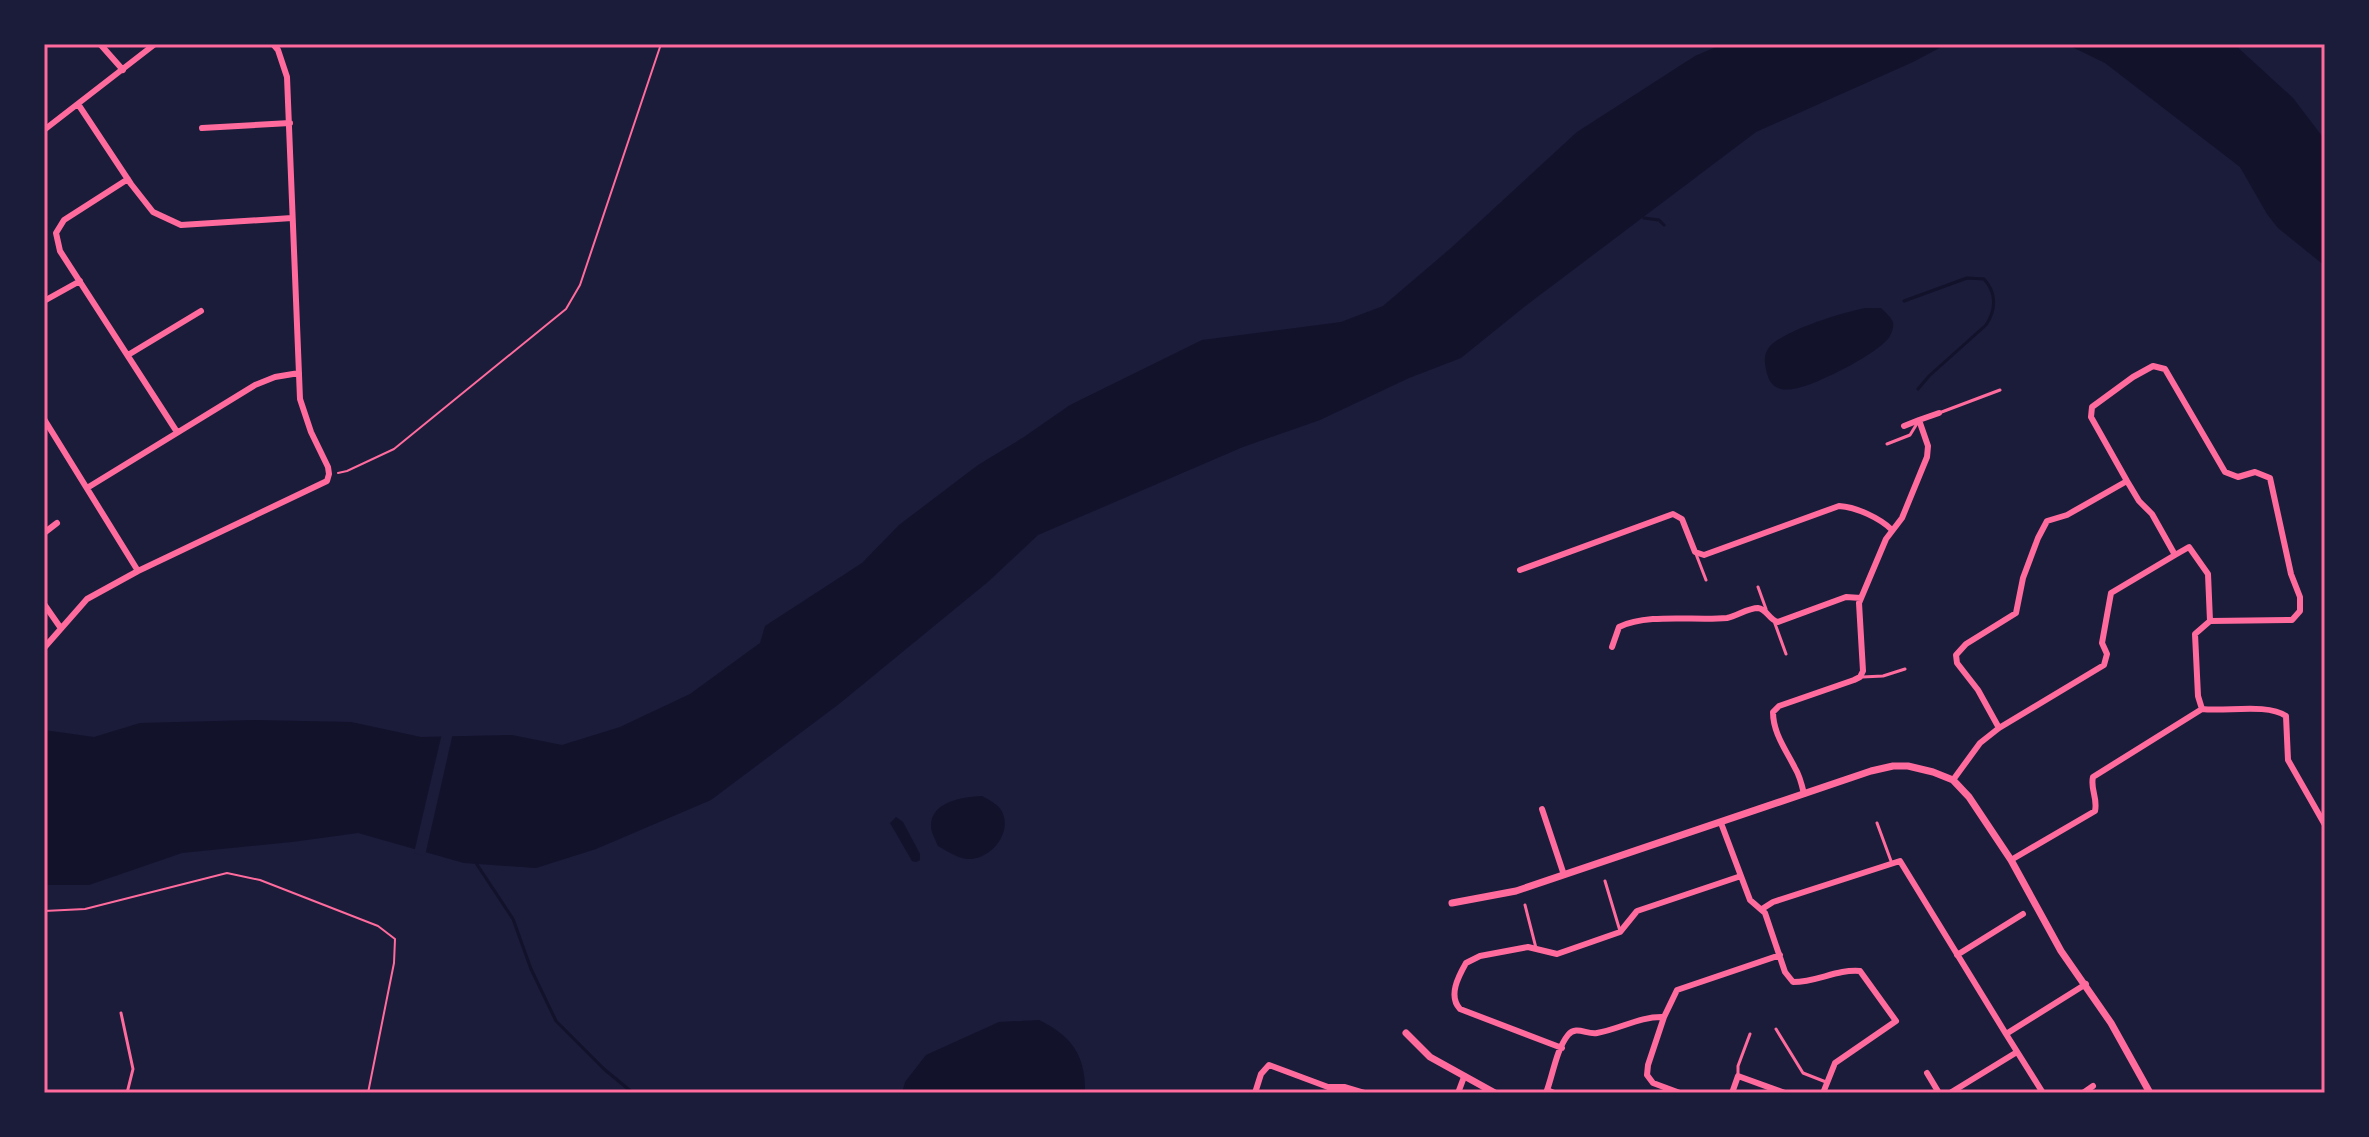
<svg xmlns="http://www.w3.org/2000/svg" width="2369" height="1137" viewBox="0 0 2369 1137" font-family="Rubik,sans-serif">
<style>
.water{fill:#12122b}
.pier{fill:#1b1b3a}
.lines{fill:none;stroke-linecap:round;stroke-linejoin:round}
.stream{stroke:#12122b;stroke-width:3}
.path{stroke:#ff6b9d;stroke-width:2}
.service{stroke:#ff6b9d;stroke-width:3}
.minor{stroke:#ff6b9d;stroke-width:6}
.tertiary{stroke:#ff6b9d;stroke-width:7}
.neatline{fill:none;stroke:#ff6b9d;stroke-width:3}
</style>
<rect width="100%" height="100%" fill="#1b1b3a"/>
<path class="water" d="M 1723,44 L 1947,44 L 1913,62 L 1756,132 L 1528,304 L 1461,358 L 1409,378 L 1320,420 L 1243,447 L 1038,535 L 989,581 L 839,704 L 711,800 L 596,849 L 536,868 L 464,863 L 358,833 L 292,842 L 182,853 L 89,885 L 44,885 L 44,730 L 94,737 L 140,723 L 254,720 L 351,722 L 421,737 L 512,735 L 562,745 L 620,727 L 690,694 L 760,643 L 765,626 L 862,563 L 899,525 L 978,465 L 1024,437 L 1070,405 L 1202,340 L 1341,322 L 1383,306 L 1451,248 L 1577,132 L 1695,56 Z
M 2066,44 L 2234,44 L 2293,98 L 2325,140 L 2325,266 L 2278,228 L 2267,214 L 2240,167 L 2105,63 Z
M 1866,308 L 1881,308 C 1885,312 1891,317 1893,322 C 1894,328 1891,335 1888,339 C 1874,355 1828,378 1808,385 C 1788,392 1770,394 1766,369 C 1764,361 1764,353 1770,346 C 1786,330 1843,312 1866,308 Z
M 982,796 C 991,801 1002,806 1004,817 C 1009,838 988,860 967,859 C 957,858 947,851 938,846 C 936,841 931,832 931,827 C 930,801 964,797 982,796 Z
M 896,817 L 903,822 L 920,854 L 920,860 L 916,862 L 912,861 L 890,823 Z
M 1039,1020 C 1072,1036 1086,1056 1085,1093 L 902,1093 L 905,1082 L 926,1055 L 999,1022 Z"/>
<path class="pier" d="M 442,733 L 453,733 L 425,856 L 414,853 Z"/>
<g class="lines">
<path class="stream" d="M 1644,218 L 1659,220 L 1664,225
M 1904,301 L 1967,278 L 1984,279 C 1997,293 1996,310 1986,325 L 1929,376 L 1918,389
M 476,863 L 513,919 L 531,969 L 556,1021 L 604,1069 L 633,1093"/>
<path class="path" d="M 338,473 L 347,471 L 394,449 L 566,309 L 580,285 L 661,44
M 44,911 L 85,909 L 227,873 L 260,880 L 378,926 L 395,939 L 394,963 L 368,1093"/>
<path class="service" d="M 1939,413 L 2000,390
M 1887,444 L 1910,435 L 1918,422
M 1696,554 L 1706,580
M 1758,587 L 1766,609
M 1774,621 L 1786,654
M 1862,677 L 1883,676 L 1905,669
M 1877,823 L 1891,861
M 1605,881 L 1620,931
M 1525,905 L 1536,948
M 121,1013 L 133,1069 L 127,1093
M 1776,1029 L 1803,1073 L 1826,1082
M 1738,1076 L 1738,1066 L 1750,1034
M 1548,1089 L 1558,1093"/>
<path class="minor" d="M 100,44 L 123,70
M 78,104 L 131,184 L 153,212 L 181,225 L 292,218
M 202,128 L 290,123
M 44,130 L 155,44
M 128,179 L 64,220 L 56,233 L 60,251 L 177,432
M 44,301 L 80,281
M 128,355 L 201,311
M 44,419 L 138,571
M 1904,426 L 1919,420
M 87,488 L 255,385 L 275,377 L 299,373
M 44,533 L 57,523
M 1520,570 L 1673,514 L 1682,519 L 1695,552 L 1704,555 L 1839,506 C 1856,507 1880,518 1892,530
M 44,604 L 60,627
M 1612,647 L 1619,627 C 1648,613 1694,621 1727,618 C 1737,616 1748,608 1758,608 C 1767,609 1769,620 1778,622 L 1846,597 L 1861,598
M 44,648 L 87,599 L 138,571 L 327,481 L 329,474 L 328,467 L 311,432 L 300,399 L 287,77 L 278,50 L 273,44
M 2202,709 L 2198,696 L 2195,634 L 2210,621 L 2292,620 L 2300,611 L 2300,597 L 2291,574 L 2270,478 L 2255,472 L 2238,477 L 2225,472 L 2165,369 L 2153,366 L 2133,377 L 2092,407 L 2091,417 L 2127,481 L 2139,501 L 2152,514 L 2175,555 L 2189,547 L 2208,574 L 2210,621
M 1999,728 L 1978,690 L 1957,663 L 1956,655 L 1966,644 L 2016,613 L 2023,578 L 2038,538 L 2047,521 L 2067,515 L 2127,481
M 1953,780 L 1980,743 L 1999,728 L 2104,665 L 2107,654 L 2102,643 L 2111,593 L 2175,555
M 1804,794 C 1802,785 1800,776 1795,768 C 1786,750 1773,733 1773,712 L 1779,706 L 1854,680 L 1860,677 L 1863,671 L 1859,603 L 1886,539 L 1902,518 L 1927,457 L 1928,446 L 1919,420 L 1939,413
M 1542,809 L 1564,875
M 1721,823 L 1750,900 L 1765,913 L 1785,972 L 1793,982 C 1817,982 1837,969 1860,971 L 1896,1021 L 1835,1063 L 1823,1093
M 2011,860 L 2095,811 C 2098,798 2090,789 2093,777 L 2202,709 C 2226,712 2267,703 2286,716 L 2288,760 L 2325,825
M 1762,909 L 1773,902 L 1900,861 L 2006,1034 L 2086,984
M 1957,955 L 2023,914
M 1664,1017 L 1648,1065 L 1647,1075 L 1653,1083 L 1680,1093
M 2006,1034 L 2043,1093
M 1562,1048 L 1460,1009 C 1448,996 1458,977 1466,963 L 1480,956 L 1528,947 L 1557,954 L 1620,932 L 1637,911 L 1741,876
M 1927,1073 L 1939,1093
M 1255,1093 L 1261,1074 L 1269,1065 L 1328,1087 L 1345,1087 L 1365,1093
M 1458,1093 L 1464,1077
M 1546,1093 C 1553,1075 1556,1050 1568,1035 C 1576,1025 1587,1035 1597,1033 C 1620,1029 1640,1016 1664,1017 L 1677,990 L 1780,955
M 1732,1093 L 1738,1076 L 1785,1093
M 1950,1093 L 2017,1052
M 2083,1093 L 2093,1086"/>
<path class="tertiary" d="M 1452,903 L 1516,891 L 1871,771 L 1893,766 L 1908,766 L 1933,772 L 1953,780 L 1969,797 L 2011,860 L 2061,951 L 2111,1023 L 2150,1093
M 1406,1033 L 1430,1057 L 1495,1093"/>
</g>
<rect width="2369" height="1137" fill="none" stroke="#1b1b3a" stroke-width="92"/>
<rect x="46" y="46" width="2277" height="1045" class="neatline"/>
</svg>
